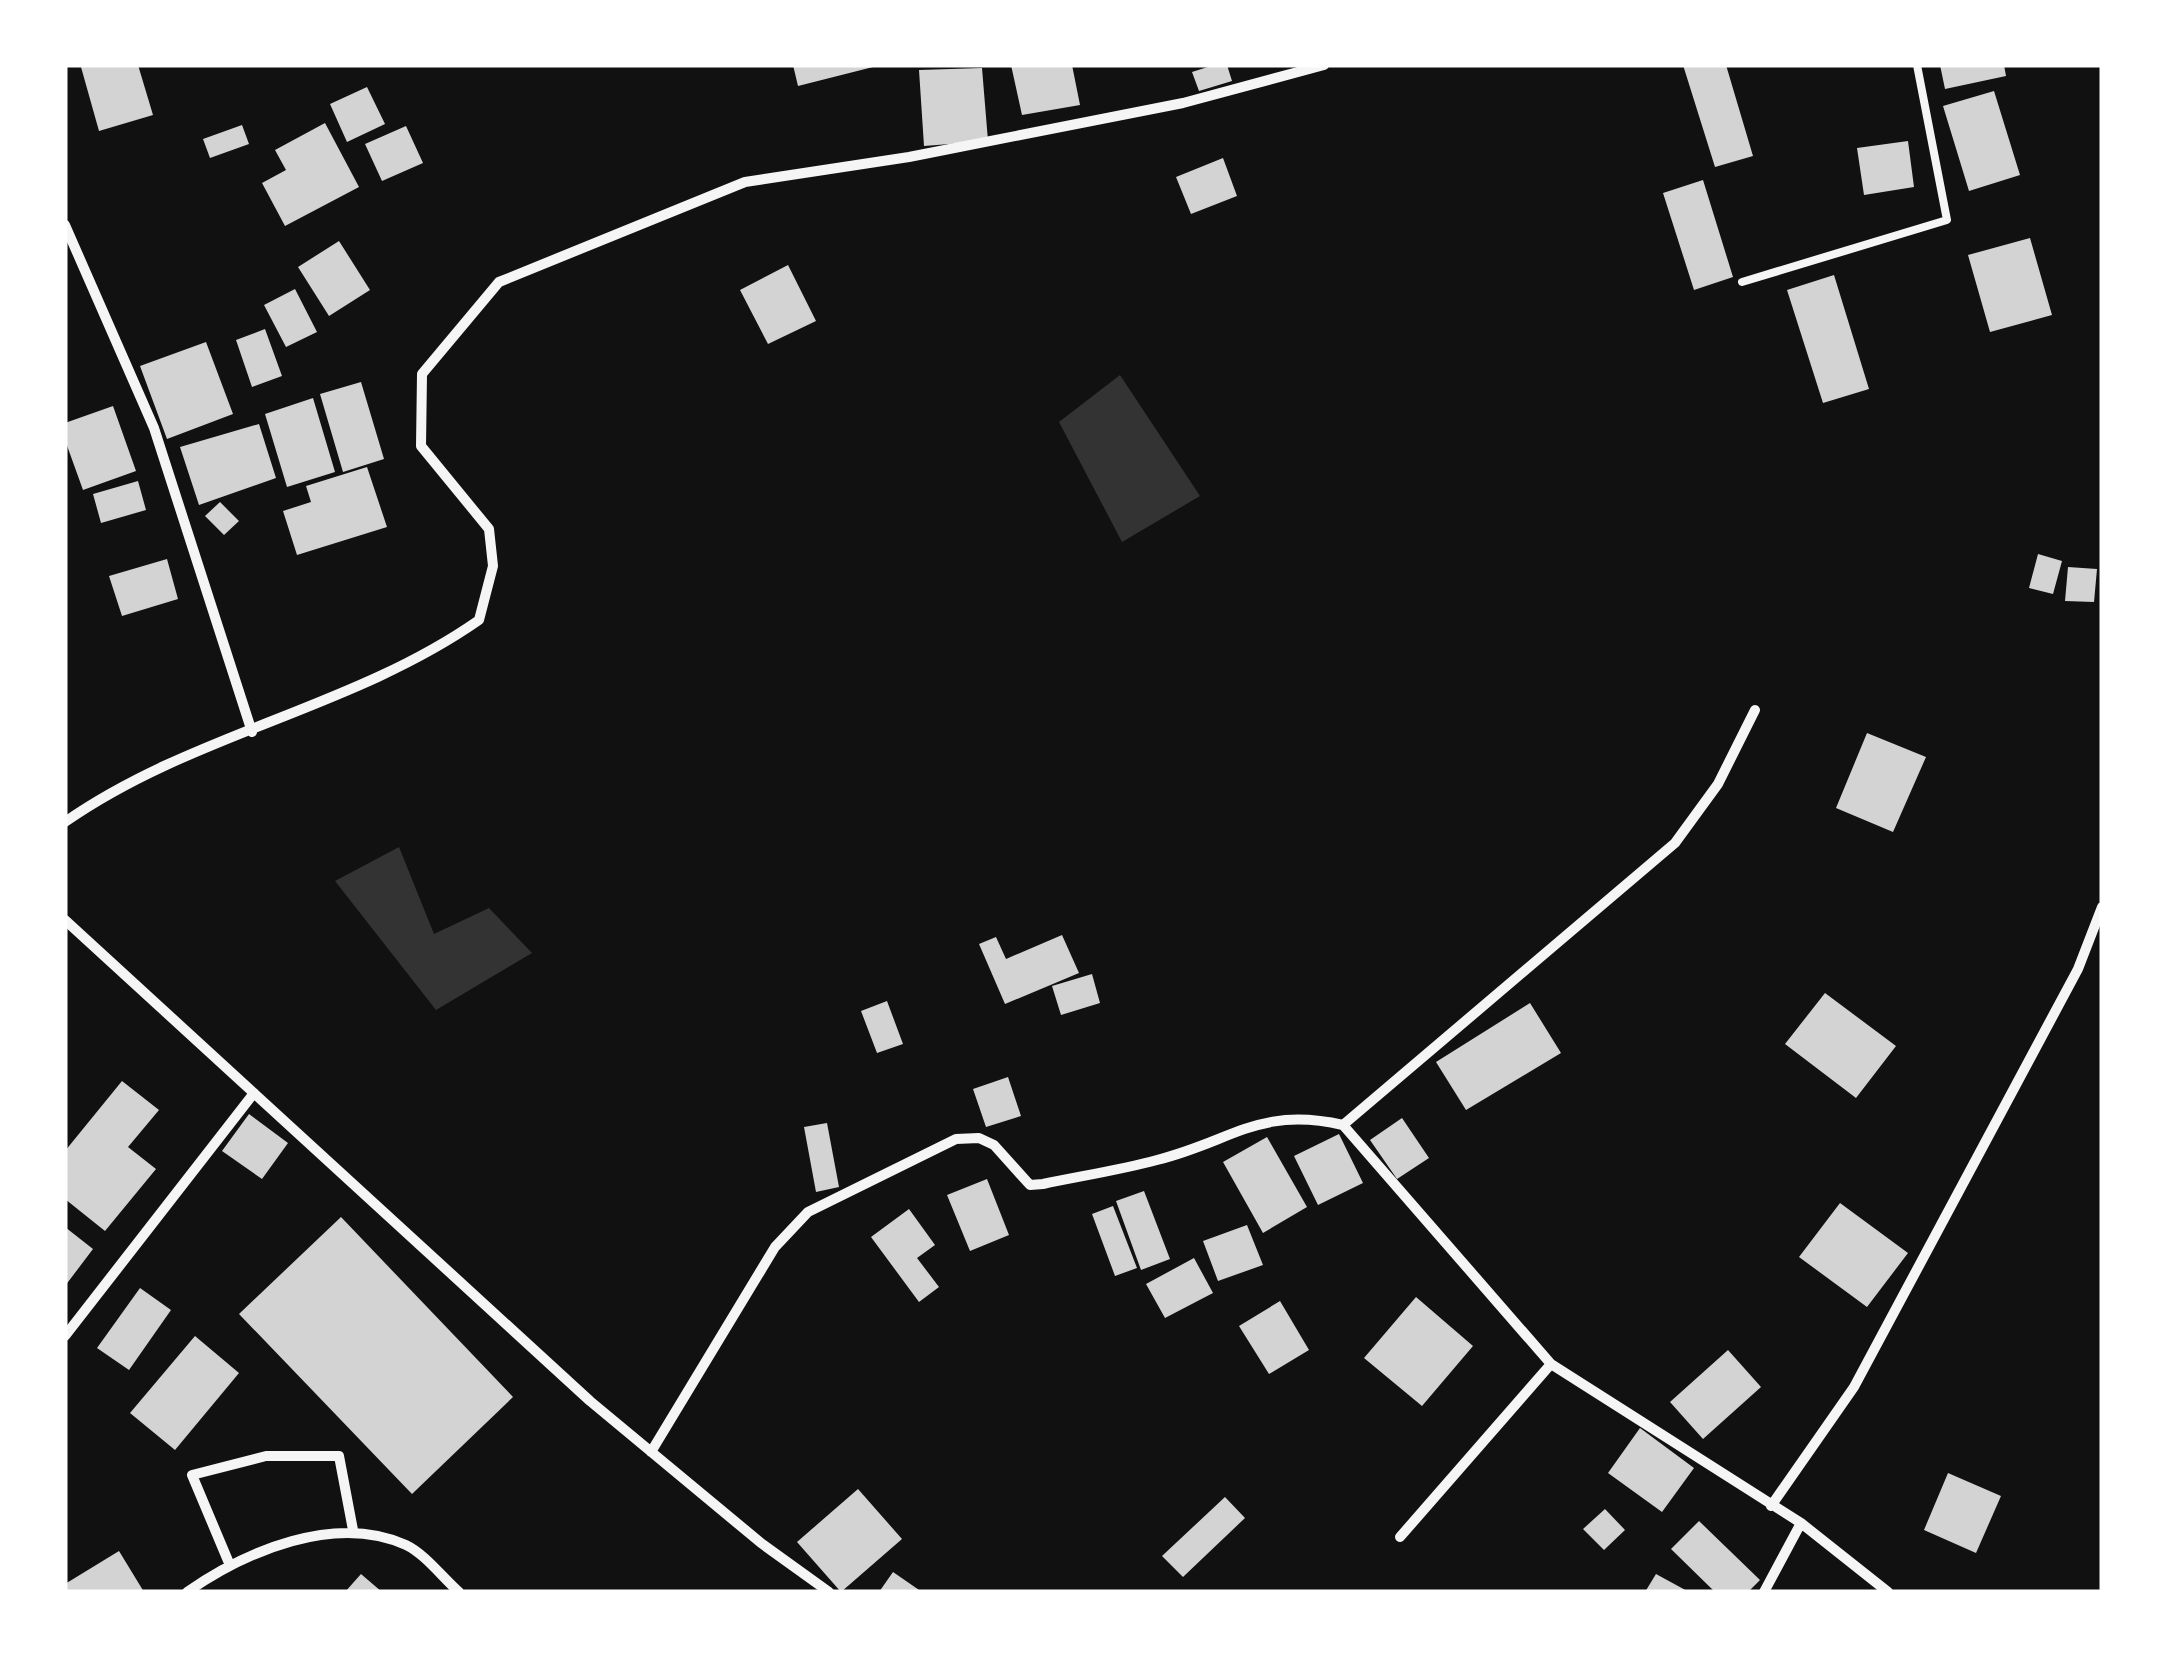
<svg xmlns="http://www.w3.org/2000/svg" width="2167" height="1657" viewBox="0 0 2167 1657" font-family="'PT Sans',sans-serif">
<style>
.water{fill:#333}
.building{fill:#d3d3d3}
.lines{fill:none;stroke-linecap:round;stroke-linejoin:round}
.service{stroke:#f5f5f5;stroke-width:8}
.minor{stroke:#f5f5f5;stroke-width:10}
</style>
<rect width="100%" height="100%" fill="#111"/>
<path class="water" d="M 1120,375 L 1200,496 L 1122,542 L 1059,422 Z
M 399,847 L 434,934 L 489,908 L 532,953 L 436,1010 L 335,881 Z"/>
<path class="building" d="M 138,65 L 153,115 L 99,131 L 81,67 Z
M 793,65 L 877,65 L 877,66 L 798,86 Z
M 1011,65 L 1072,65 L 1080,105 L 1022,115 Z
M 1214,65 L 1227,65 L 1232,81 L 1199,91 L 1192,72 Z
M 1683,65 L 1726,65 L 1753,156 L 1715,167 Z
M 1940,65 L 2004,65 L 2006,76 L 1945,89 Z
M 982,68 L 988,141 L 924,146 L 919,70 Z
M 367,87 L 385,124 L 347,142 L 330,104 Z
M 1994,91 L 2020,175 L 1969,191 L 1943,106 Z
M 325,123 L 359,187 L 285,226 L 262,183 L 286,170 L 275,150 Z
M 242,125 L 249,144 L 210,158 L 203,139 Z
M 406,126 L 423,163 L 382,181 L 365,144 Z
M 1908,141 L 1914,187 L 1864,195 L 1857,148 Z
M 1223,158 L 1237,196 L 1191,214 L 1176,177 Z
M 1703,180 L 1733,277 L 1694,290 L 1663,193 Z
M 2030,238 L 2052,315 L 1990,332 L 1968,255 Z
M 339,241 L 370,290 L 329,316 L 298,267 Z
M 788,265 L 816,321 L 768,344 L 740,290 Z
M 1834,275 L 1869,389 L 1823,403 L 1787,290 Z
M 295,289 L 317,332 L 286,347 L 264,305 Z
M 265,329 L 282,376 L 252,387 L 236,340 Z
M 206,342 L 233,414 L 167,439 L 140,366 Z
M 361,382 L 384,459 L 343,472 L 320,394 Z
M 313,398 L 335,472 L 287,487 L 265,414 Z
M 113,406 L 136,471 L 83,490 L 65,440 L 65,423 Z
M 259,424 L 276,478 L 199,505 L 180,447 Z
M 367,467 L 387,527 L 297,555 L 283,511 L 311,502 L 306,486 Z
M 138,481 L 146,510 L 101,523 L 93,494 Z
M 220,502 L 239,521 L 224,535 L 205,516 Z
M 2038,554 L 2062,561 L 2053,594 L 2029,588 Z
M 167,559 L 178,599 L 122,616 L 109,576 Z
M 2068,567 L 2097,569 L 2094,602 L 2065,601 Z
M 1867,733 L 1926,757 L 1893,832 L 1836,808 Z
M 1062,935 L 1079,973 L 1005,1004 L 979,944 L 996,937 L 1006,959 Z
M 1092,974 L 1100,1003 L 1061,1015 L 1052,986 Z
M 1825,993 L 1896,1046 L 1856,1098 L 1785,1044 Z
M 887,1001 L 903,1044 L 877,1053 L 861,1011 Z
M 1530,1003 L 1561,1053 L 1466,1110 L 1436,1062 Z
M 1008,1077 L 1021,1116 L 986,1127 L 973,1089 Z
M 122,1081 L 159,1110 L 128,1147 L 156,1169 L 105,1231 L 65,1199 L 65,1151 Z
M 249,1114 L 288,1143 L 262,1179 L 222,1151 Z
M 1402,1118 L 1429,1158 L 1397,1179 L 1370,1140 Z
M 827,1123 L 839,1187 L 816,1192 L 804,1127 Z
M 1339,1134 L 1363,1183 L 1318,1205 L 1294,1156 Z
M 1267,1137 L 1307,1207 L 1263,1233 L 1223,1162 Z
M 987,1179 L 1009,1235 L 970,1251 L 947,1195 Z
M 1144,1191 L 1170,1259 L 1141,1270 L 1116,1201 Z
M 1840,1203 L 1908,1253 L 1867,1307 L 1799,1257 Z
M 1113,1206 L 1137,1268 L 1115,1276 L 1092,1214 Z
M 909,1209 L 935,1245 L 917,1258 L 939,1287 L 919,1302 L 871,1237 Z
M 341,1217 L 513,1397 L 412,1494 L 239,1314 Z
M 1247,1225 L 1263,1265 L 1218,1281 L 1203,1241 Z
M 65,1227 L 93,1249 L 65,1286 Z
M 1194,1258 L 1213,1293 L 1165,1318 L 1146,1284 Z
M 140,1288 L 171,1310 L 129,1370 L 97,1348 Z
M 1416,1297 L 1473,1346 L 1422,1406 L 1364,1358 Z
M 1280,1301 L 1309,1350 L 1269,1374 L 1239,1326 Z
M 195,1336 L 239,1373 L 175,1450 L 130,1413 Z
M 1728,1350 L 1761,1387 L 1703,1439 L 1670,1402 Z
M 1640,1428 L 1694,1468 L 1662,1512 L 1608,1473 Z
M 1948,1473 L 2001,1496 L 1976,1553 L 1924,1530 Z
M 858,1489 L 902,1539 L 841,1592 L 797,1542 Z
M 1225,1497 L 1245,1518 L 1183,1577 L 1162,1556 Z
M 1605,1509 L 1625,1530 L 1604,1550 L 1583,1529 Z
M 1699,1521 L 1760,1580 L 1748,1592 L 1715,1592 L 1671,1549 Z
M 119,1551 L 144,1592 L 65,1592 L 65,1584 Z
M 893,1572 L 922,1592 L 879,1592 Z
M 361,1574 L 382,1592 L 345,1592 Z
M 1656,1574 L 1689,1592 L 1645,1592 Z"/>
<g class="lines">
<path class="service" d="M 1742,282 L 1947,220 L 1917,65"/>
<path class="minor" d="M 65,225 L 154,428 L 252,732
M 65,822 C 192,733 352,709 479,620 L 493,566 L 489,529 L 421,446 L 422,374 L 499,282 L 745,182 L 909,157 L 1183,103 L 1324,65
M 65,920 L 590,1401 L 761,1543 L 829,1592
M 1343,1125 L 1675,843 L 1718,784 L 1755,710
M 65,1336 L 254,1093
M 651,1452 L 775,1247 L 808,1212 L 956,1139 L 979,1138 L 994,1145 L 1030,1185 L 1043,1184 C 1081,1176 1120,1170 1157,1160 C 1233,1141 1259,1106 1343,1125 L 1551,1364 L 1801,1523 L 1888,1592
M 1771,1506 L 1854,1387 L 2078,969 L 2102,907
M 1400,1537 L 1551,1364
M 229,1563 L 192,1475 L 266,1456 L 339,1456 L 353,1530
M 187,1592 C 246,1551 335,1513 406,1545 C 425,1554 443,1578 459,1592
M 1764,1592 L 1801,1523"/>
</g>
<rect width="2167" height="1657" fill="none" stroke="#ffffff" stroke-width="135"/>
</svg>
